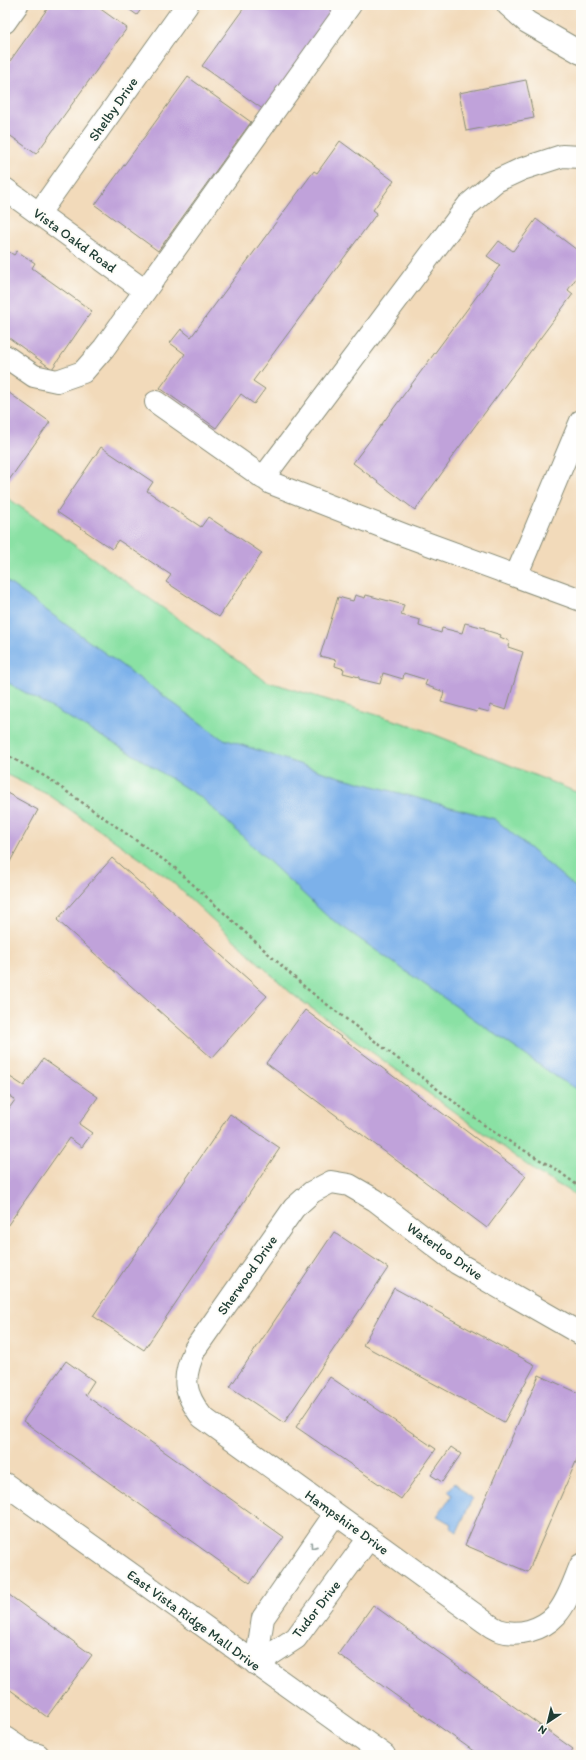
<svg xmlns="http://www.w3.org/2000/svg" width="586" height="1760" viewBox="0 0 586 1760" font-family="Itim,sans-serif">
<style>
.green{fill:#8ae1a4;stroke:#548f6c}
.water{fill:#7bb1ea;stroke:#4d778f}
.building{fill:#c0a2da}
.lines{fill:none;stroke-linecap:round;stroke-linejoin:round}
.minor-casing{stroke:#888c77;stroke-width:24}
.major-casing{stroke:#888c77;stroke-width:24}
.path{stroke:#888c77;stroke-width:2.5;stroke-dasharray:3 3;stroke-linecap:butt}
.minor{stroke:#fff;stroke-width:22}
.major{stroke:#fff;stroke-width:22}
.oneway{stroke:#8f9e9a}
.labels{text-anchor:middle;stroke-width:4;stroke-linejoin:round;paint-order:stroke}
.street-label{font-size:14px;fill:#1f3d34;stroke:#fdfcf7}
</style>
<rect width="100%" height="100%" fill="#fdfcf7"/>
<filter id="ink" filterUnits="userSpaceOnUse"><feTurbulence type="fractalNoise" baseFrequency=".025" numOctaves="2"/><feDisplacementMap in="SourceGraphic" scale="8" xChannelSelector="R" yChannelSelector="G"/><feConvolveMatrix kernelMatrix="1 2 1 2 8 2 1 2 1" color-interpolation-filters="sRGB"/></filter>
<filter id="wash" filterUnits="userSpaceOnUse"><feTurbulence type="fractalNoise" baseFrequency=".012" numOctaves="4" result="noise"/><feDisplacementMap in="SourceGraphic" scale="16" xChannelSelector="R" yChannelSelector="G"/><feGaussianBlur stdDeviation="0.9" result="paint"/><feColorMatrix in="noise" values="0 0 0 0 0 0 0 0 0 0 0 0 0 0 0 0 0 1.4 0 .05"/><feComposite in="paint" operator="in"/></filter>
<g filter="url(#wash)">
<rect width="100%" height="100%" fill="#f2daba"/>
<path class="green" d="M 5,496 L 266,681 L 416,727 L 581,794 L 581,1198 L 538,1173 L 292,994 L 168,878 L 49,795 L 5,774 Z"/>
<path class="water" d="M 5,580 L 221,738 L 329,774 L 495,819 L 581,892 L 581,1092 L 558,1078 L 327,916 L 203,799 L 134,755 L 5,681 Z
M 455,1483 L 472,1499 L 457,1532 L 450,1527 L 451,1524 L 437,1516 L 452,1495 L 448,1491 Z"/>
<g id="blocks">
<path class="building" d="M 50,5 L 95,5 L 127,28 L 36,154 L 5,132 L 5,68 Z
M 123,5 L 144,5 L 137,15 Z
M 246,5 L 340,5 L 264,110 L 202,66 Z
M 188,77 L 251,122 L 158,251 L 95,205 Z
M 526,80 L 534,118 L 466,131 L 459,93 Z
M 340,141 L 394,181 L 373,210 L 377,213 L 253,381 L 265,389 L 254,404 L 241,394 L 216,428 L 160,388 L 185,354 L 170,343 L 181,329 L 191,337 L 314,171 L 317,173 Z
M 536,219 L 581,253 L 581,271 L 568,290 L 573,294 L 449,461 L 450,462 L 415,510 L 353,463 L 500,265 L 487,256 L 499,241 L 513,251 Z
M 5,249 L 14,255 L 17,251 L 35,263 L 32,268 L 92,311 L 52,369 L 5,335 Z
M 5,390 L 50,422 L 7,483 L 5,482 Z
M 101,447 L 153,482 L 147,491 L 201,527 L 208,517 L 262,553 L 219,617 L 166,582 L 171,575 L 118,540 L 112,549 L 57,512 Z
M 355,595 L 365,598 L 366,595 L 404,605 L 401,615 L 420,620 L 419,626 L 441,633 L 442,628 L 462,633 L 465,623 L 485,628 L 485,630 L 501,635 L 500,637 L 509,641 L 508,647 L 523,652 L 506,710 L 490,705 L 489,712 L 478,709 L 477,712 L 441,702 L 444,692 L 425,685 L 427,680 L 404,673 L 403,679 L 383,673 L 380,684 L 359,679 L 359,677 L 343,673 L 344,669 L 335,666 L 336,660 L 320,656 L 338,597 L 353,601 Z
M 5,792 L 38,810 L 5,871 Z
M 112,858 L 267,996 L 212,1058 L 57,920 Z
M 305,1010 L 526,1176 L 487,1228 L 266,1063 Z
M 43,1059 L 98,1097 L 79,1124 L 92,1133 L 82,1147 L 69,1138 L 5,1229 L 5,1114 L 15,1100 L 5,1093 L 5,1084 L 10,1077 L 24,1086 Z
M 230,1114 L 280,1148 L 144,1350 L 93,1316 Z
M 334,1232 L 388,1268 L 284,1423 L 230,1387 Z
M 394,1288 L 535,1365 L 504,1422 L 363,1345 Z
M 66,1361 L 94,1381 L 85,1395 L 284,1537 L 250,1583 L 23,1421 Z
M 539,1375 L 581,1394 L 581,1450 L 528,1572 L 465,1545 Z
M 330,1377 L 436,1449 L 401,1499 L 296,1427 Z
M 451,1447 L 461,1454 L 442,1482 L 431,1475 Z
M 5,1592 L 92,1655 L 47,1717 L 5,1686 Z
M 373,1605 L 573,1749 L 569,1755 L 479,1755 L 338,1654 Z"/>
</g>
</g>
<g filter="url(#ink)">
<use href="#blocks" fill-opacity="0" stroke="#888c77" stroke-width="1"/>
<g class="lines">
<g class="minor-casing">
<path id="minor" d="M 508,5 L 527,22 L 581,53
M 5,22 L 17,5
M 5,189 L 145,291
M 39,213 L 187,5
M 5,356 L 34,376 L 57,381 L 83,372 L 104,348 L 350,5
M 156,402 L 271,483 L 404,535 L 581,600
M 263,478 L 468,205 L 496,181 L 522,169 L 562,156 L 581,157
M 516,576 L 581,421
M 581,1334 L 457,1263 L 375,1200 L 349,1185 L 331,1182 L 312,1192 L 294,1208 L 195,1349 C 182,1378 183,1392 202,1417 L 485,1622 C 489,1625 494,1628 498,1630 C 518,1637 542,1630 556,1615 C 568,1602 574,1581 581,1565
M 256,1664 L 263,1618 L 335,1514
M 256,1664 L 296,1638 L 369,1538
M 5,1738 L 26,1752 L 38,1755"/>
</g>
<g class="major-casing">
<path id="major" d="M 5,1484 L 384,1755"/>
</g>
<path class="path" d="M 5,496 L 7,498
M 5,754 L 46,777 L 175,868 L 307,989 L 492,1131 L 557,1170 L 581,1188"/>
<use href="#minor" class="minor"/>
<use href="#major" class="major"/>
</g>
<defs><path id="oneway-chevron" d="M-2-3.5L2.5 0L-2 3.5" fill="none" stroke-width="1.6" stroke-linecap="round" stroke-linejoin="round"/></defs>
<use class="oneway" href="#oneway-chevron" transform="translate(313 1546) rotate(125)"/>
</g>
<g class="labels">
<g class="street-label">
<text transform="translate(113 109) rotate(-55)" y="5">Shelby Drive</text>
<text transform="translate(75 240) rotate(36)" y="5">Vista Oakd Road</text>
<text transform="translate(445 1251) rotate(35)" y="5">Waterloo Drive</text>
<text transform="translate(247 1275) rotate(-55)" y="5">Sherwood Drive</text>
<text transform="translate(347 1522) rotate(36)" y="5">Hampshire Drive</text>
<text transform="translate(316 1609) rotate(-52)" y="5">Tudor Drive</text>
<text transform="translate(194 1620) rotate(36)" y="5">East Vista Ridge Mall Drive</text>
</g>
</g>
<rect width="586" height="1760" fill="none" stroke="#fdfcf7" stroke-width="20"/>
<g transform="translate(548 1722) rotate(215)" stroke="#fdfcf7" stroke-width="3" paint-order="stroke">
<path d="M0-3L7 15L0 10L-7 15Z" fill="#1f3d34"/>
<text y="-6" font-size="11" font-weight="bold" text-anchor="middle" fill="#1f3d34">N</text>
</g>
</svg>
